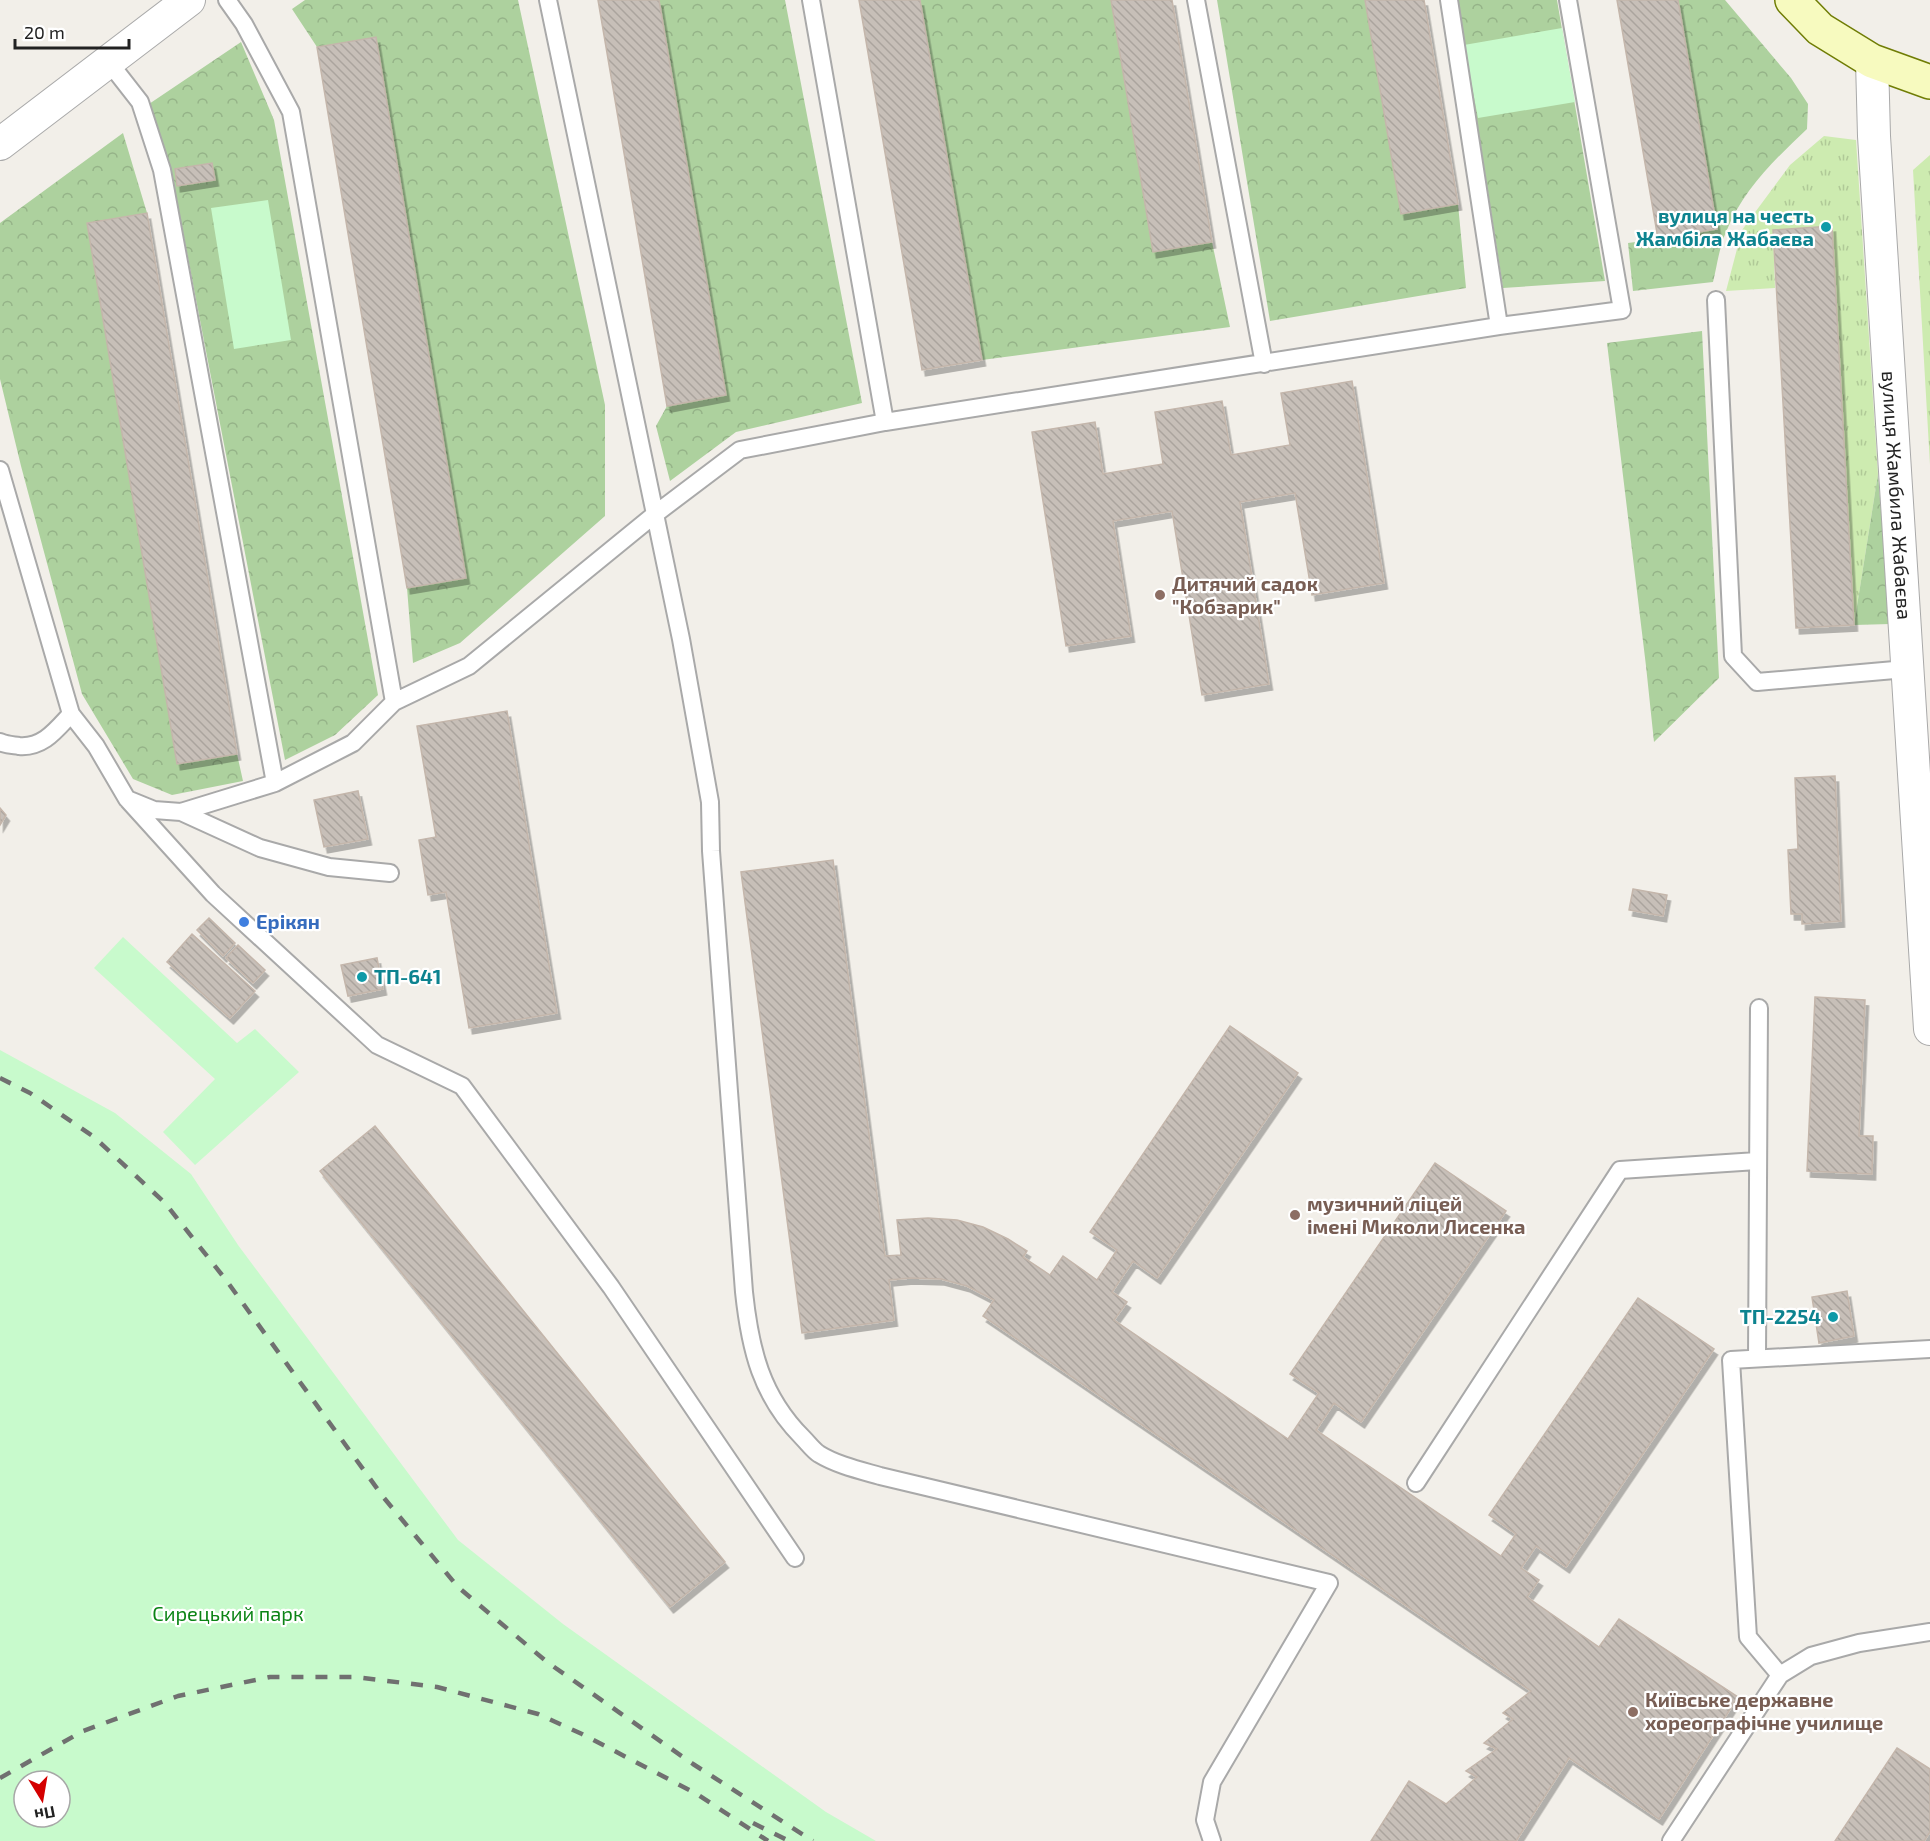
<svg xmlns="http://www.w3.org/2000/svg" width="1930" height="1841" viewBox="0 0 1930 1841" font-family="'Exo 2',sans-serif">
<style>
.grass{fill:url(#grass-tufts)}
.forest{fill:url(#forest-crowns)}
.park{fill:#c8facc;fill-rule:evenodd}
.building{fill:url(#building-back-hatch);stroke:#c4b6ab;stroke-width:1.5;filter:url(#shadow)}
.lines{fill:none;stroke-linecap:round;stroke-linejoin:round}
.lane-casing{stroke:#a9a9a9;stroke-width:20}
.street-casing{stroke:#a9a9a9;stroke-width:34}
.secondary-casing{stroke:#707d05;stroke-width:36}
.lane{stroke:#fff;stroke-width:16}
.street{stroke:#fff;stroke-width:32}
.secondary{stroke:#f7fabf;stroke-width:33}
.rail{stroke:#707070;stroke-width:4.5;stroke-dasharray:12 12;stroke-linecap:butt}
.culture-dot{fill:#0f9aa8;stroke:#fff;stroke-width:2}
.education-dot{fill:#8d6e63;stroke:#fff;stroke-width:2}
.shop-dot{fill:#3f7fe0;stroke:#fff;stroke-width:2}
.labels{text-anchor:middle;stroke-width:4.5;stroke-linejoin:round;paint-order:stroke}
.culture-label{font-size:20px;font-weight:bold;fill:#0d838f;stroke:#fff;text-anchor:end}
.street-label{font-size:20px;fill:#222;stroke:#fff}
.education-label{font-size:20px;font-weight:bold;fill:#785e54;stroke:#fff;text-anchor:start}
.shop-label{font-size:20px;font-weight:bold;fill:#366cbe;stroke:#fff;text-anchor:start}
.park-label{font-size:20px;fill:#0c8416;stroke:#fff}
</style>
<defs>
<pattern id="grass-tufts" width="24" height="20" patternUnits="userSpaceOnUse" patternTransform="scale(1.5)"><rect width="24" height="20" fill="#cdebb0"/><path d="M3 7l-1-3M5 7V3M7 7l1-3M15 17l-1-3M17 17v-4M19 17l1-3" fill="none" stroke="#b0c997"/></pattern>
<pattern id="forest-crowns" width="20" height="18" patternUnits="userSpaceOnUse" patternTransform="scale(1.5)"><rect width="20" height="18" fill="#add19e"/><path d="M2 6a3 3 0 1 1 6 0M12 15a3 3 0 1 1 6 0" fill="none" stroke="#95b388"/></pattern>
<pattern id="building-back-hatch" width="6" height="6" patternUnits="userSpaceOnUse" patternTransform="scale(1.5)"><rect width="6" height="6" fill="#c7bfb8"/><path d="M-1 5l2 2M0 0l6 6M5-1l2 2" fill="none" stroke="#aba49e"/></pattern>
<filter id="shadow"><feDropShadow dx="3.5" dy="6" stdDeviation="0" flood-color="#0004"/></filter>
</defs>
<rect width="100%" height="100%" fill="#f2efe9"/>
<path class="grass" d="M 1824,136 L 1856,140 L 1878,474 L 1854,625 L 1773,230 L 1775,288 L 1726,291 L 1742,230 L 1790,165 Z
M 1930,155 L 1930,465 L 1913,170 Z"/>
<path class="forest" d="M 305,0 L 518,0 L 605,405 L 605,516 L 460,643 L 413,663 L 407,588 L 466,578 L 376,38 L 317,47 L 292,9 Z
M 659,0 L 785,0 L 862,403 L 736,432 L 670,481 L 656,426 L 667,406 L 726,395 Z
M 920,0 L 1111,0 L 1153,252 L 1212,242 L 1230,327 L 982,360 Z
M 1217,0 L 1365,0 L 1401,214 L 1458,204 L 1466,288 L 1270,321 Z
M 1458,0 L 1557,0 L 1605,281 L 1503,288 Z
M 1678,0 L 1725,0 L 1791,78 L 1808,104 L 1807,129 C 1775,159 1743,190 1726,232 C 1719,248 1717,266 1713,282 L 1633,291 L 1628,243 L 1658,239 Z
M 241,42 L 274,120 L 378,695 L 335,735 L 285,760 L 171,170 L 149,104 Z
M 123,133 L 147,213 L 88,223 L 177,764 L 237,754 L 243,781 L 172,795 L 133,779 L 82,694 L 21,466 L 0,379 L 0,223 Z
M 1702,331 L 1719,678 L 1654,742 L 1646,666 L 1607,343 Z
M 1878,474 L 1890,624 L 1854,625 Z"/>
<path class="park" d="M 1562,28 L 1575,102 L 1478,118 L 1464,45 Z
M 268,200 L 291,340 L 234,349 L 211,208 Z
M 123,937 L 237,1043 L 255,1029 L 299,1072 L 195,1165 L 163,1132 L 215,1079 L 94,968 Z
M 0,1050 L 115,1113 L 191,1174 L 238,1245 L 458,1540 L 563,1624 L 826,1812 L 876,1841 L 0,1841 ZM 24,1781 L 60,1781 L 60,1817 L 24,1817 Z"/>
<path class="building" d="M 598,0 L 659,0 L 726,395 L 667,406 Z
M 859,0 L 920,0 L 982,360 L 922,370 Z
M 1111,0 L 1172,0 L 1212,242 L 1153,252 Z
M 1365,0 L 1424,0 L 1458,204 L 1401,214 Z
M 1617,0 L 1678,0 L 1717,229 L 1658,239 Z
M 376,37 L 466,578 L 407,588 L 317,47 Z
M 212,163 L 215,180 L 177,186 L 175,169 Z
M 147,213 L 237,754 L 177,764 L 87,223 Z
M 1832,226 L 1854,625 L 1796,628 L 1773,230 Z
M 1352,381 L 1384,583 L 1312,595 L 1295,493 L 1240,502 L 1269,684 L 1202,695 L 1172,511 L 1113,521 L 1131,636 L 1066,646 L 1032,432 L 1095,422 L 1103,474 L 1163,464 L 1155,412 L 1222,401 L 1231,455 L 1261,450 L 1290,445 L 1281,393 Z
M 507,711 L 557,1013 L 469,1028 L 446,892 L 428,895 L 419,840 L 436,837 L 417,726 Z
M 1835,776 L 1841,921 L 1802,924 L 1802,914 L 1791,914 L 1788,850 L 1798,849 L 1795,778 Z
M 358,791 L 368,839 L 324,847 L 314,800 Z
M 0,808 L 6,815 L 0,825 Z
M 833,860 L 885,1256 L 901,1255 L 897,1220 L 928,1218 L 957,1220 L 983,1227 L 1008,1239 L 1027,1251 L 1023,1257 L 1050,1275 L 1063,1256 L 1097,1280 L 1117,1250 L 1090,1232 L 1230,1026 L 1298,1073 L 1157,1278 L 1133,1261 L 1112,1292 L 1127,1302 L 1114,1320 L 1288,1439 L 1319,1393 L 1290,1374 L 1435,1163 L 1506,1211 L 1361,1422 L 1334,1403 L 1316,1430 L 1501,1556 L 1516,1534 L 1489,1515 L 1638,1298 L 1714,1349 L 1566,1567 L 1536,1546 L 1521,1568 L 1539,1580 L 1527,1597 L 1599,1647 L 1619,1619 L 1738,1697 L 1659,1819 L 1569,1758 L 1516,1841 L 1371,1841 L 1409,1781 L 1446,1804 L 1477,1777 L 1466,1771 L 1497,1749 L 1484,1743 L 1513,1719 L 1503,1713 L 1531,1691 L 983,1316 L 994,1300 L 967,1286 L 941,1279 L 910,1278 L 889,1280 L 894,1320 L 802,1333 L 741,872 Z
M 1633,889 L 1667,895 L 1663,916 L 1629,910 Z
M 209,918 L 235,943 L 223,956 L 197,930 Z
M 192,934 L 255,991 L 230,1018 L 167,962 Z
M 238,945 L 265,970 L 253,983 L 226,958 Z
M 377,958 L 383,989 L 348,996 L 341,965 Z
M 1815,997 L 1865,1000 L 1859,1136 L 1873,1136 L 1872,1174 L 1807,1171 Z
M 375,1126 L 725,1562 L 670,1607 L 320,1171 Z
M 1847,1291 L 1854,1336 L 1819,1343 L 1812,1297 Z
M 1897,1748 L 1930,1769 L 1930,1832 L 1924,1841 L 1835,1841 Z"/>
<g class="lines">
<g class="lane-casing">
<path id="lane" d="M 227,0 L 244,24 L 291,112 L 394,702
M 548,0 L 681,639 L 710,802 L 711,851 L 744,1292 C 750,1349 761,1396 803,1438 C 808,1443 813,1450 819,1454 C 837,1465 859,1470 880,1476 L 1329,1583 L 1212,1782 L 1205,1820 L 1212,1841
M 811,0 L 885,422
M 1196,0 L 1264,364
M 1449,0 L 1499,326
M 108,61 L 140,102 L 162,170 L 275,783
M 1716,300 L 1733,656 L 1757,682 L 1906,669
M 0,470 L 71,714 L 96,746 L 127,799 L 213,894 L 377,1045 L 462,1086 L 611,1287 L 795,1558
M 0,742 C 6,745 12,745 19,746 C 43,748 56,730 71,714
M 127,799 L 154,810 L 181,812 L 275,783 L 353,743 L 394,702 L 469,666 L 654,515 L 740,450 L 885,422 L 1499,326 L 1622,310 L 1568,0
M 181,812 L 260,848 L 329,867 L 390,873
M 1757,1358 L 1759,1008
M 1416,1483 L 1620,1170 L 1757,1161
M 1780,1675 L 1748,1637 L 1731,1360 L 1930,1349
M 1671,1841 L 1780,1675 L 1811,1656 L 1859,1643 L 1930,1632"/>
</g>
<g class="street-casing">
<g id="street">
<path id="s1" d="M 1872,61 L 1874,136 L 1930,1029"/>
<path d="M 0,144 L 189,0"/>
</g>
</g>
<g class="secondary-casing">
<path id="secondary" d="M 1792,0 L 1820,29 L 1872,61 L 1930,82"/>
</g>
<use href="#lane" class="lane"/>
<use href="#street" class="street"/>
<use href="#secondary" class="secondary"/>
<path class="rail" d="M 0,1078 L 30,1093 L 94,1137 L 165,1203 L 226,1280 L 384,1498 L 458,1587 L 547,1662 L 693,1764 L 813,1841
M 0,1778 L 83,1731 L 178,1696 L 270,1677 L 355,1677 L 437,1687 L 538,1714 L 582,1734 L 697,1794 L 768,1841
M 753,1823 L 789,1841"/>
</g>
<g class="culture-dot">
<circle cx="1826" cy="227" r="6"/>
<circle cx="362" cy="977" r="6"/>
<circle cx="1833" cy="1317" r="6"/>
</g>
<g class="education-dot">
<circle cx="1160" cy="595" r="6"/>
<circle cx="1295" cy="1215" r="6"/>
<circle cx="1633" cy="1712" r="6"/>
</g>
<circle class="shop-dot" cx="244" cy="922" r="6"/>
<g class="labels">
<g class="culture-label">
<text x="1814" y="223">вулиця на честь<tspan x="1814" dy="23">Жамбіла Жабаєва</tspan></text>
<text x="374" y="984" text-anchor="start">ТП-641</text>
<text x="1821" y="1324">ТП-2254</text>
</g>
<g class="street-label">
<text dy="7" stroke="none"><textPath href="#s1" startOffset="435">вулиця Жамбила Жабаєва</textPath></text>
</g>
<g class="education-label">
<text x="1172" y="591">Дитячий садок<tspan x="1172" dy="23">"Кобзарик"</tspan></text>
<text x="1307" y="1211">музичний ліцей<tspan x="1307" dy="23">імені Миколи Лисенка</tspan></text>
<text x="1645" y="1707">Київське державне<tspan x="1645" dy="23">хореографічне училище</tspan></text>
</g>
<g class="shop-label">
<text x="256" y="929">Ерікян</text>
</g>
<g class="park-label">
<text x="228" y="1621">Сирецький парк</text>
</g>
</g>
<g transform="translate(42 1799) rotate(169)"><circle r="28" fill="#ffffff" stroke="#a7a7a7" stroke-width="1.5"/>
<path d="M0-4.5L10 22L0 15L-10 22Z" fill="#d40000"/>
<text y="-9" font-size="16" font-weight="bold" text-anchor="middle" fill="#222222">Пн</text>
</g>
<path d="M15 39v9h114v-9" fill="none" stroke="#222222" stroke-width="3"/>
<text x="24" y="39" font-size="18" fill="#222222" stroke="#ffffff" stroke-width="4.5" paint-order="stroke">20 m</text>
</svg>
